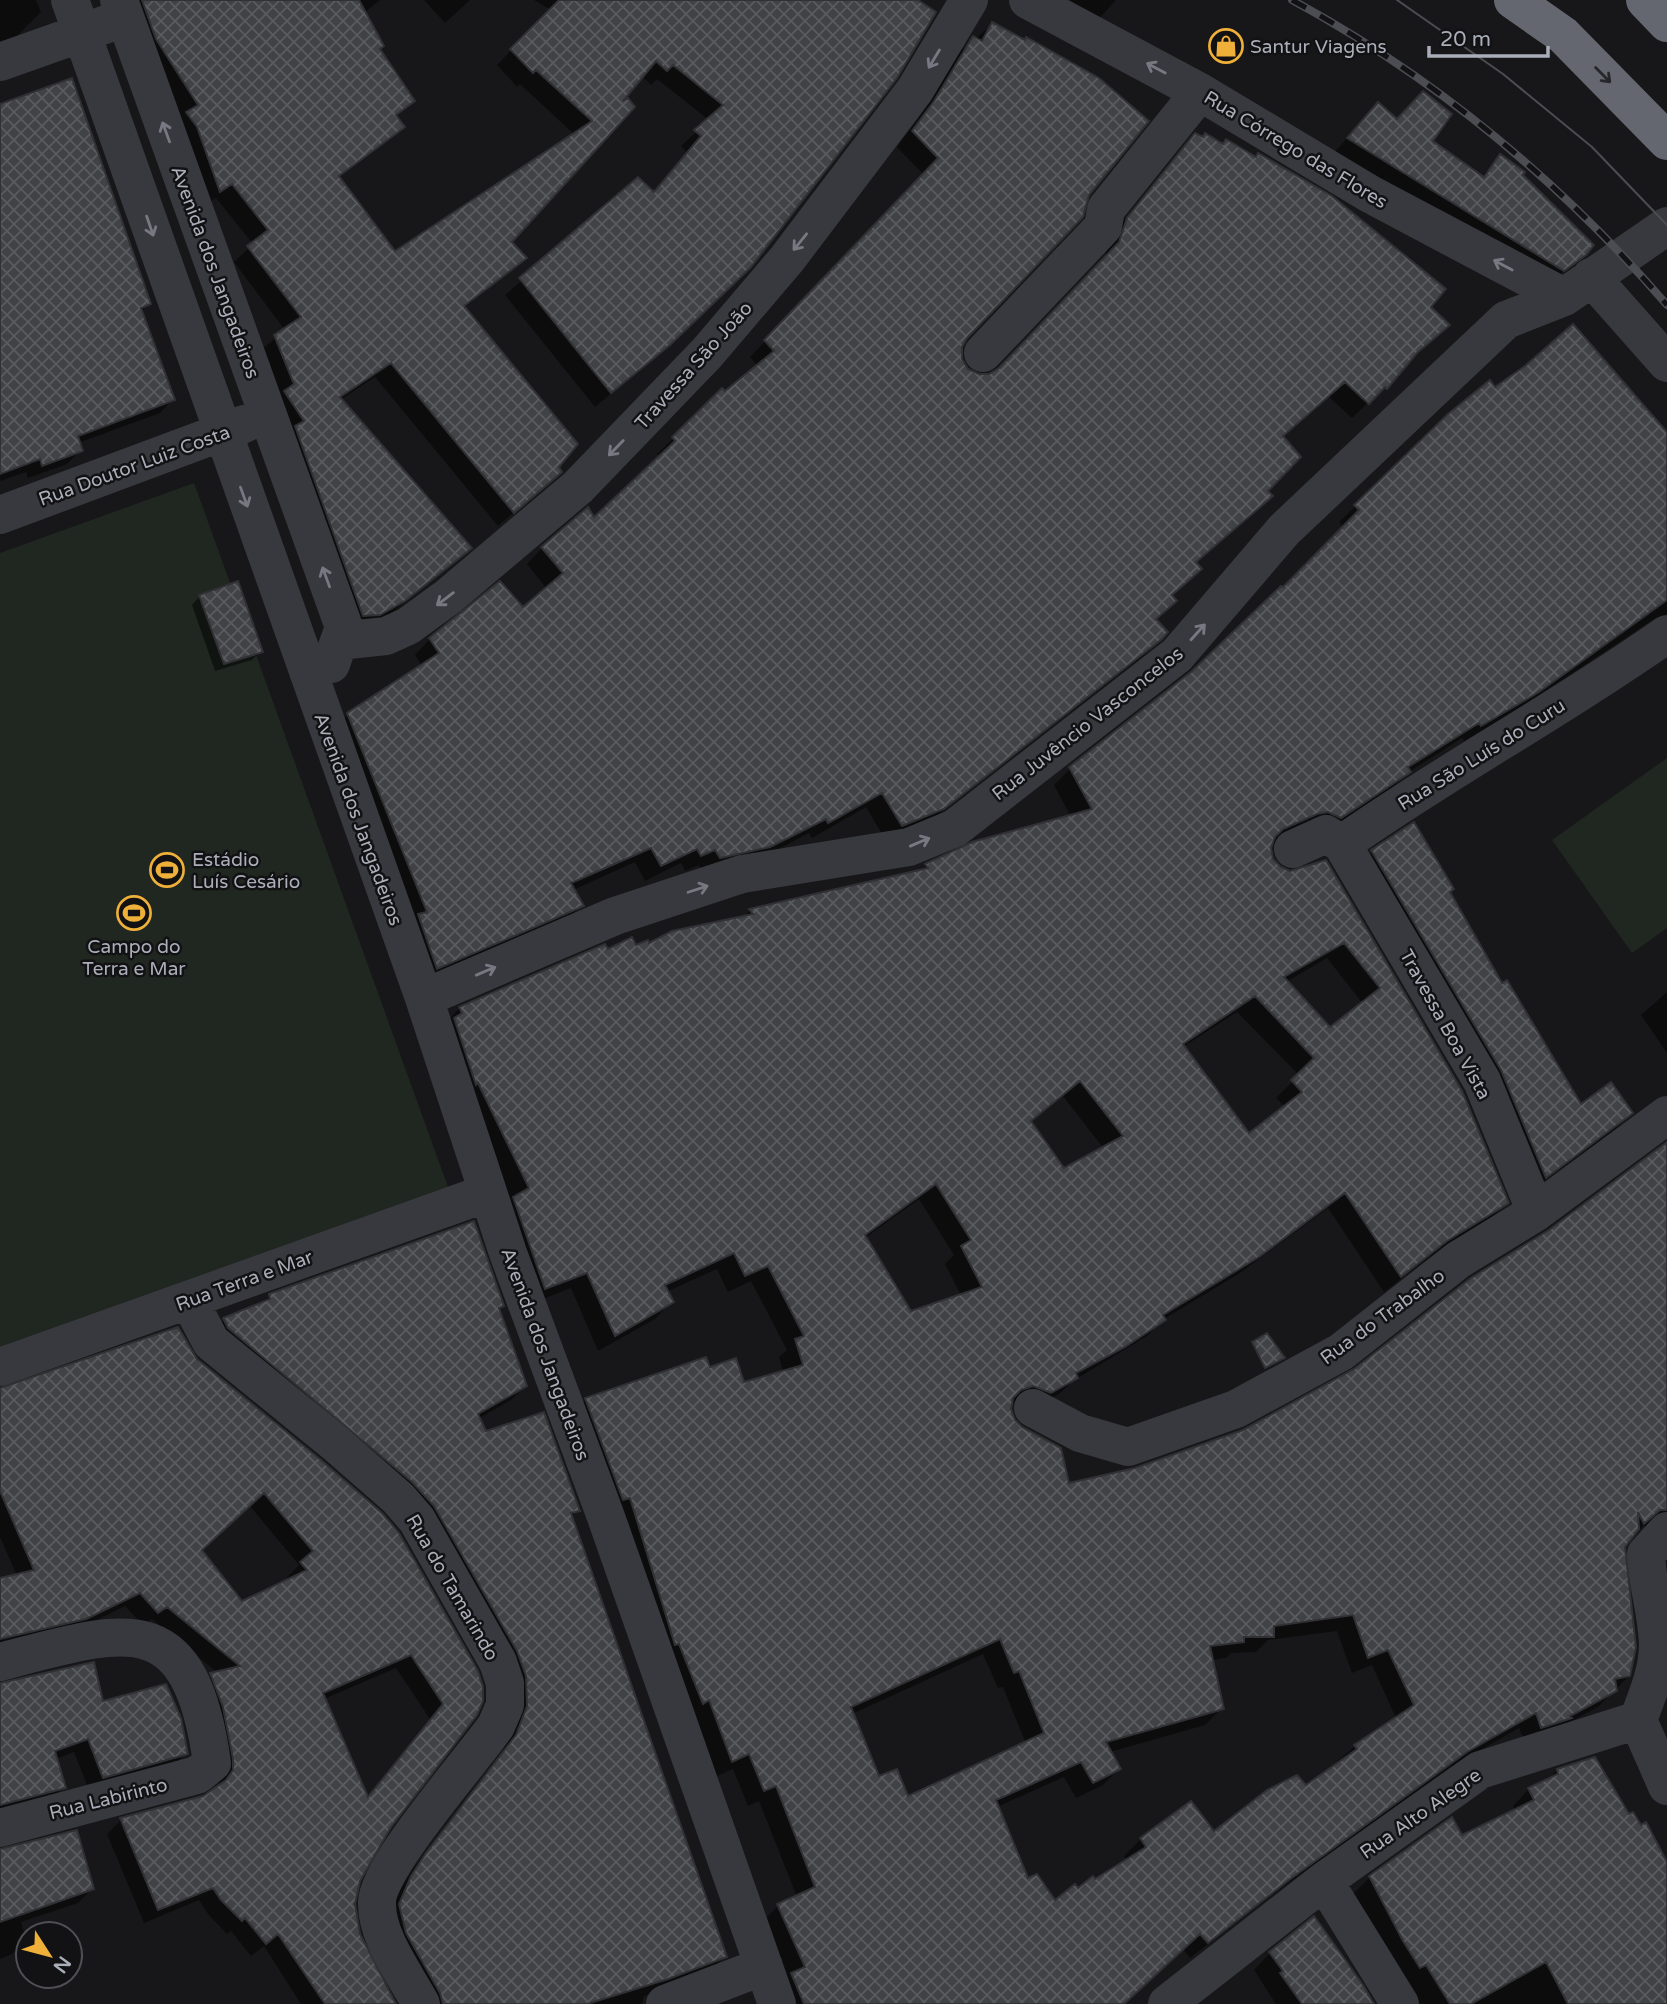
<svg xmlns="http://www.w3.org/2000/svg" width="1667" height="2004" viewBox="0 0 1667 2004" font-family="'Varela Round',sans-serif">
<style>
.garden{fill:#1f2720}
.shadow{fill:#0007;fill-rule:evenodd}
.building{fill:url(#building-cross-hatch);stroke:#313135;stroke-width:2;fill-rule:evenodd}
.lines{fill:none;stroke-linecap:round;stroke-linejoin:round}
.minor{stroke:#38393e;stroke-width:38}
.highway{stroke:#64676f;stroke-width:38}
.tram{stroke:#4b4d53;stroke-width:2}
.rail-casing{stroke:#4b4d53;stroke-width:8}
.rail{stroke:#121214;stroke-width:5;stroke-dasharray:16;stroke-linecap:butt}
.oneway{stroke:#777982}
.oneway2{stroke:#26272b}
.labels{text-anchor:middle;stroke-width:5;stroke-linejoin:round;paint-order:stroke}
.poi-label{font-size:19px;fill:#aaaeb9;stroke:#121214;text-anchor:start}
.street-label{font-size:19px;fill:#aaaeb9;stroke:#121214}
</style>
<defs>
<pattern id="building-cross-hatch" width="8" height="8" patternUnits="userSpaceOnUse" patternTransform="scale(1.75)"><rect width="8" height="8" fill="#414246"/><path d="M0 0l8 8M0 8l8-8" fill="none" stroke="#5a5b5f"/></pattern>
</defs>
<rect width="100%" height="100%" fill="#171719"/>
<path class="garden" d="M 194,483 L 448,1187 L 0,1347 L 0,553 Z
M 1667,758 L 1667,928 L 1632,953 L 1552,840 Z"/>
<path class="shadow" d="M 0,0 L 36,0 L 41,12 L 15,38 L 0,44 Z
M 121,0 L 380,0 L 364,13 L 378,49 L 413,101 L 396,117 L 402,126 L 338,178 L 395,254 L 575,135 L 520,84 L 517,87 L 497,65 L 551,10 L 534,0 L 915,0 L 734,282 L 653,359 L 595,407 L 505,295 L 638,179 L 652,193 L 687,152 L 681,146 L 709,120 L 657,79 L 651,85 L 642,76 L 510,242 L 525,258 L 464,308 L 577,446 L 556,466 L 545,486 L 498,526 L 375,377 L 340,400 L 469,548 L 388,616 L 364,629 L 260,351 L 285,330 L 234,262 L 253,244 L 216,198 L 205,205 L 172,129 L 182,119 L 142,54 Z
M 424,0 L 470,0 L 445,23 Z
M 1029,0 L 1116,0 L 1081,39 Z
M 993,24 L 966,337 L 960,347 L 960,359 L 967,371 L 978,376 L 989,376 L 998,371 L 1104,260 L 1111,236 L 1196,135 L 1428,307 L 1448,325 L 1352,418 L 1328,396 L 1281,437 L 1266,491 L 1270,496 L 1195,563 L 1200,569 L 1171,596 L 1155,620 L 1161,638 L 1144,655 L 926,824 L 886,841 L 866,807 L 812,838 L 809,833 L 752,863 L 704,873 L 699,865 L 685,871 L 681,863 L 645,881 L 635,862 L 573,890 L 582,905 L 566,921 L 421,983 L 332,730 L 348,715 L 422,666 L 415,655 L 430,639 L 523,610 L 547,589 L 527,564 L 542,548 L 594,520 L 660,457 L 657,454 L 722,391 L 725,394 L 758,366 L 750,357 L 924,175 L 897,147 L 918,119 L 958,53 Z
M 0,106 L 149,303 L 141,312 L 173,399 L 160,413 L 78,443 L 81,450 L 67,464 L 28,478 L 26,472 L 0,481 Z
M 1363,120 L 1397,121 L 1481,177 L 1500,156 L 1520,175 L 1585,254 L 1547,285 L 1333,154 Z
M 1495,389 L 1667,431 L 1667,630 L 1657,617 L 1520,708 L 1464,741 L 1462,738 L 1409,772 L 1392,788 L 1324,833 L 1299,830 L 1270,846 L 1272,859 L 1280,869 L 1290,872 L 1325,862 L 1507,1203 L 1490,1219 L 1428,1258 L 1384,1292 L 1328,1208 L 1240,1273 L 1164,1319 L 1147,1336 L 1073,1381 L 1059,1394 L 1033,1408 L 1015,1402 L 1011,1403 L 1009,1410 L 1013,1421 L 1067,1485 L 1136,1469 L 1244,1431 L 1355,1371 L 1667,1144 L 1667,1534 L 1655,1526 L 1643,1526 L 1623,1547 L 1629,1676 L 1598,1707 L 1560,1727 L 1525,1743 L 1519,1728 L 1449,1768 L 1270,1896 L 1190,1958 L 1183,1949 L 1123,2004 L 781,2004 L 762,1922 L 778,1906 L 797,1897 L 759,1801 L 748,1806 L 733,1769 L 715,1777 L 570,1416 L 586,1400 L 709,1369 L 743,1384 L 783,1371 L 779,1357 L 787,1350 L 751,1281 L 728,1292 L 717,1269 L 666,1292 L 671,1302 L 655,1319 L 598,1351 L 571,1288 L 528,1305 L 497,1215 L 511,1201 L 462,1099 L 443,1025 L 460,1008 L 605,946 L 607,951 L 648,946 L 743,918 L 750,910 L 920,872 L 926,865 L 1071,817 L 1054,785 L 1071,768 L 1192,673 L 1283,590 L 1344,528 L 1339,522 L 1449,415 ZM 1327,958 L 1363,1004 L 1329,1030 L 1286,982 ZM 1237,1012 L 1299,1075 L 1276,1098 L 1285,1107 L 1249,1135 L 1183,1047 ZM 1063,1096 L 1104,1149 L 1064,1171 L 1030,1123 ZM 919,1199 L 954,1255 L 945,1264 L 961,1295 L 910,1313 L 865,1238 ZM 1337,1631 L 1352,1673 L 1372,1665 L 1396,1718 L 1355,1746 L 1306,1788 L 1213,1834 L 1141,1839 L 1124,1856 L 1127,1861 L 1055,1903 L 1027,1880 L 997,1807 L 1064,1777 L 1076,1798 L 1103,1785 L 1119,1769 L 1110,1752 L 1205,1725 L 1222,1708 L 1211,1660 L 1226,1658 L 1231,1653 L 1256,1652 L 1268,1640 ZM 983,1654 L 998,1688 L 1003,1687 L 1026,1744 L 907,1799 L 878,1778 L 852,1714 Z
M 200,596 L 261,651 L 252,660 L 215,671 L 192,605 Z
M 1372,852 L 1448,893 L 1501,985 L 1580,1106 L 1631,1113 L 1615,1129 L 1529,1192 L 1356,868 Z
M 1667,992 L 1667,1053 L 1641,1015 Z
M 270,1296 L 502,1305 L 498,1309 L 525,1386 L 511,1400 L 478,1419 L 485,1434 L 578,1510 L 570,1518 L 725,1956 L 711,1970 L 644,1996 L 642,2004 L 425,2004 L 386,1919 L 398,1892 L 413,1869 L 503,1751 L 514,1721 L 420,1520 L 210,1334 L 224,1320 L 261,1304 Z
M 196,1360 L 476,1672 L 360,1875 L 354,1897 L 355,1920 L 364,1950 L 394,2004 L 301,2004 L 264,1946 L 251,1956 L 231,1931 L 227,1934 L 208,1914 L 199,1900 L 144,1923 L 107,1834 L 121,1820 L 203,1798 L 219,1785 L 220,1774 L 197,1689 L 211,1675 L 218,1673 L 152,1619 L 143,1625 L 125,1606 L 70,1633 L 0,1644 L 0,1580 L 17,1576 L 0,1537 L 0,1389 ZM 249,1505 L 299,1565 L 287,1577 L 290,1580 L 241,1603 L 201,1551 ZM 396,1668 L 430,1719 L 366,1798 L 324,1699 Z
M 0,1692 L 102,1703 L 185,1754 L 171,1768 L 89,1790 L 74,1752 L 56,1759 L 64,1787 L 50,1801 L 0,1815 Z
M 1557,1770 L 1628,1817 L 1667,1866 L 1667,2004 L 1417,2004 L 1353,1894 L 1370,1877 L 1515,1811 L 1513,1806 L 1529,1789 L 1547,1781 Z
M 0,1850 L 92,1889 L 78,1903 L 21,1922 L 26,1941 L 12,1954 L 0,1959 Z
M 1270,1953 L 1374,2004 L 1276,2004 L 1254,1970 Z"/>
<path class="building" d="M 142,0 L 359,0 L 384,46 L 380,49 L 415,101 L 396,115 L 405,127 L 339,176 L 395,251 L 592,121 L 536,70 L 533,73 L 510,49 L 559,0 L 918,0 L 936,12 L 897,78 L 751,267 L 670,345 L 611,393 L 519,278 L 638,177 L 654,192 L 701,136 L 694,130 L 723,105 L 673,65 L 667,71 L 656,61 L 623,101 L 628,98 L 635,107 L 512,242 L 527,258 L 464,306 L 578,444 L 559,467 L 562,472 L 514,513 L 391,363 L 340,397 L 472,548 L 405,601 L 380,615 L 363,616 L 295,426 L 304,421 L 284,391 L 294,384 L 274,335 L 301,317 L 247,246 L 268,230 L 232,184 L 220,192 L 197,127 L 186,112 L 198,105 L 156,39 Z
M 992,22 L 1025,40 L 1026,37 L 1099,78 L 1149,121 L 1089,195 L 1083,217 L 967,338 L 962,347 L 962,359 L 968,369 L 979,374 L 989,374 L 999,368 L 1119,242 L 1127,218 L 1195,133 L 1203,137 L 1205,133 L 1223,144 L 1226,139 L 1256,157 L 1258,153 L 1332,196 L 1446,289 L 1431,307 L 1450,325 L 1417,353 L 1387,389 L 1385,387 L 1369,404 L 1345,382 L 1283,436 L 1301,457 L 1268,491 L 1273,496 L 1196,562 L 1202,569 L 1172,595 L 1177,601 L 1156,619 L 1168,632 L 1162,639 L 944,809 L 902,826 L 882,793 L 828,823 L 826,819 L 770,847 L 720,858 L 715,850 L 701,856 L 697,849 L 661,866 L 651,848 L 571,883 L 584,906 L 437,969 L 418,914 L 427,912 L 347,713 L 439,653 L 429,638 L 500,581 L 523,607 L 563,573 L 541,547 L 588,507 L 594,517 L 675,441 L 672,437 L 722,388 L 725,391 L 774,351 L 764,340 L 938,158 L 912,131 L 934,101 L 973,36 L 982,41 Z
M 72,78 L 151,304 L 141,308 L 175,400 L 78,436 L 83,451 L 42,466 L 40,459 L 0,474 L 0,104 Z
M 1423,91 L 1452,114 L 1433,141 L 1484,177 L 1500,154 L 1525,172 L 1523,175 L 1594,245 L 1586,255 L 1564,271 L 1347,138 L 1378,102 L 1397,119 Z
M 1573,324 L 1667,432 L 1667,600 L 1539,692 L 1481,726 L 1479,723 L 1408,767 L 1411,772 L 1341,818 L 1328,812 L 1317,814 L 1283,829 L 1275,837 L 1271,848 L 1273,859 L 1281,867 L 1290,871 L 1326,860 L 1462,1091 L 1509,1203 L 1447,1241 L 1401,1277 L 1345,1193 L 1259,1257 L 1163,1315 L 1166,1320 L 1125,1347 L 1076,1373 L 1078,1378 L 1051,1393 L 1033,1386 L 1021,1390 L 1013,1398 L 1011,1409 L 1015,1420 L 1022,1427 L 1061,1448 L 1069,1483 L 1135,1468 L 1243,1430 L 1354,1369 L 1471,1278 L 1549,1230 L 1667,1142 L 1667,1510 L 1660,1510 L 1644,1524 L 1638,1512 L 1639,1529 L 1625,1547 L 1636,1647 L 1630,1676 L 1615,1679 L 1617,1691 L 1570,1716 L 1572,1718 L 1541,1728 L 1536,1713 L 1467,1752 L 1289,1880 L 1208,1943 L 1200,1934 L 1124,2004 L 804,2004 L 791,1973 L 805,1967 L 777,1904 L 815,1887 L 776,1786 L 764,1791 L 749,1754 L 732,1762 L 709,1700 L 703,1704 L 679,1644 L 675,1645 L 630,1498 L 623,1500 L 585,1398 L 706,1357 L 710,1367 L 736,1358 L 744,1382 L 803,1365 L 795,1339 L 804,1336 L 768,1266 L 745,1276 L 734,1253 L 665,1285 L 674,1302 L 615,1336 L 587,1273 L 545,1289 L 513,1197 L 529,1188 L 478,1083 L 476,1085 L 454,1018 L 462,1013 L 459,1007 L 605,944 L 608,949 L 632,937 L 636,945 L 648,940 L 649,943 L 672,931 L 753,914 L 749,909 L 928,868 L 925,864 L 972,842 L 1092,809 L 1069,767 L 1191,672 L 1281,586 L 1283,587 L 1359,510 L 1354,505 L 1448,414 L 1490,380 L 1495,387 L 1525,366 ZM 1344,943 L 1380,988 L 1330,1027 L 1284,977 ZM 1255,996 L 1314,1058 L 1291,1080 L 1302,1092 L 1249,1133 L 1183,1044 ZM 1080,1081 L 1123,1136 L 1064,1168 L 1031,1121 ZM 936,1184 L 971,1240 L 961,1246 L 982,1287 L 911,1311 L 865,1235 ZM 1353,1615 L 1368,1658 L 1388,1650 L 1414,1705 L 1354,1745 L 1357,1749 L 1306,1785 L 1297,1775 L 1267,1790 L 1214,1831 L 1191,1801 L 1140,1838 L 1146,1847 L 1095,1879 L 1093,1876 L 1078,1888 L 1075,1884 L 1055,1900 L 1037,1874 L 1028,1878 L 996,1800 L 1081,1762 L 1093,1783 L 1121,1769 L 1106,1742 L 1224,1709 L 1210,1646 L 1244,1642 L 1244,1637 L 1274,1637 L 1274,1626 ZM 1000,1639 L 1014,1673 L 1019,1671 L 1044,1733 L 908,1796 L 897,1769 L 879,1776 L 851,1707 Z
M 238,581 L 263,652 L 224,664 L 199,595 Z
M 1414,822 L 1454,889 L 1450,892 L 1502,983 L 1507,980 L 1581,1104 L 1611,1082 L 1633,1113 L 1546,1178 L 1501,1070 L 1371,850 Z
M 474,1221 L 504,1306 L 499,1308 L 527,1386 L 478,1414 L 486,1431 L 544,1412 L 580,1511 L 571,1513 L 727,1957 L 668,1979 L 587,2004 L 443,2004 L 440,1993 L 406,1933 L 399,1904 L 411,1876 L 426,1853 L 516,1735 L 527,1706 L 526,1676 L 517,1651 L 434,1506 L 412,1482 L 228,1328 L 223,1318 L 270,1299 L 269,1294 Z
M 178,1327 L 197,1359 L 321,1460 L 382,1513 L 399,1533 L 478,1671 L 483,1687 L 483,1701 L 477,1715 L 391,1827 L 360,1881 L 355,1904 L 360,1934 L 396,2004 L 325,2004 L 278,1934 L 266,1944 L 245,1918 L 242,1921 L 221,1900 L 213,1888 L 158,1910 L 120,1818 L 203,1796 L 226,1780 L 233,1770 L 233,1759 L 223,1707 L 210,1673 L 240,1666 L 167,1607 L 158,1613 L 140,1593 L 86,1619 L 0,1639 L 0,1578 L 34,1570 L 0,1491 L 0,1388 ZM 264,1493 L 313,1551 L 300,1562 L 307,1570 L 242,1601 L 202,1550 ZM 411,1655 L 443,1704 L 368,1797 L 323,1693 Z
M 1267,1333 L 1285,1358 L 1265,1368 L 1252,1342 Z
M 94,1662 L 103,1701 L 166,1684 L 181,1718 L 188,1754 L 103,1778 L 88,1739 L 55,1751 L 66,1788 L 0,1805 L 0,1683 Z
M 1595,1757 L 1629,1814 L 1633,1812 L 1641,1825 L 1646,1822 L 1667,1862 L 1667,2004 L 1568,2004 L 1546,1962 L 1471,2004 L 1450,2004 L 1426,1965 L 1420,1968 L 1403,1941 L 1369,1876 L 1452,1817 L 1462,1835 L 1534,1800 L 1528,1788 L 1558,1774 L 1557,1769 Z
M 77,1830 L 94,1889 L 0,1922 L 0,1849 Z
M 1314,1916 L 1363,1985 L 1374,2004 L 1302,2004 L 1280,1973 L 1283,1971 L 1269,1952 Z"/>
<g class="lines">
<path class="minor" d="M 70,0 L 424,998 L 508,1253 L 606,1517 L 777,2004
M 119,0 L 344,627 L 331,664
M 1028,0 L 1200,92 L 1370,194 L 1564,297
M 0,62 L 107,24
M 1591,277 L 1667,363
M 983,353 L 1103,227 L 1106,209 L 1200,92
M 0,515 L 244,424
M 339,641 L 386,636 L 408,626 L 449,596 L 578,487 L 707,353 L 787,259 L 915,90 L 969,0
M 1342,844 L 1482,1081 L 1536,1212
M 1293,849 L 1326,834 L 1342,844 C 1447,770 1561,709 1667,634
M 424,998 L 615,916 L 742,874 L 909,847 L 955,828 L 1177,655 L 1284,530 L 1506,320 L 1564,297 L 1667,226
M 189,1300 L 211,1342 L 335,1443 L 398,1498 L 417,1520 L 498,1662 L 505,1683 L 505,1705 L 496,1726 C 472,1760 377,1868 377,1902 C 376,1937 405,1974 421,2004
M 0,1367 L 487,1193
M 1033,1408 L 1080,1433 L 1128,1447 L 1236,1409 L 1341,1352 L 1458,1260 L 1536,1212 L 1667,1115
M 0,1662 C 126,1629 190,1604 212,1763 L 197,1775 L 0,1828
M 1638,1720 L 1667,1786
M 1324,1881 L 1400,2004
M 665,2004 L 764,1966
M 1167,2004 L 1324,1881 L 1480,1770 L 1638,1720 C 1647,1696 1657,1673 1658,1647 C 1658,1616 1647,1585 1646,1554 L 1667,1531"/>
<path class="highway" d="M 1513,0 L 1563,35 L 1667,141
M 1645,0 L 1667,23"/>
<path class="tram" d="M 1397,0 L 1503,74 L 1592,147 L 1667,225"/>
<g class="rail-casing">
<path id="rail" d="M 1292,0 C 1436,78 1560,181 1667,305"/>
</g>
<use href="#rail" class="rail"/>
</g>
<defs><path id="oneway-shaft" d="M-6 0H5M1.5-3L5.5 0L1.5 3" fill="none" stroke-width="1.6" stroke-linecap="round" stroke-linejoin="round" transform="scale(1.75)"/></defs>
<g class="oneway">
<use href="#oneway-shaft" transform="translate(934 59) rotate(121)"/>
<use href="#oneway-shaft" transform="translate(1156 68) rotate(-152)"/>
<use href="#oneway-shaft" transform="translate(166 132) rotate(-110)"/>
<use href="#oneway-shaft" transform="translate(150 226) rotate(71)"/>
<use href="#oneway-shaft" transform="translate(800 242) rotate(129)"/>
<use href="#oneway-shaft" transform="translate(1503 265) rotate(-152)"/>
<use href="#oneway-shaft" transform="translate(616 448) rotate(134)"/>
<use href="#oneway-shaft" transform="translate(244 497) rotate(70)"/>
<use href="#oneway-shaft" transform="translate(326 577) rotate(-110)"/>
<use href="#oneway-shaft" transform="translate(445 599) rotate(143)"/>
<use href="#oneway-shaft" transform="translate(1198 632) rotate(-48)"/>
<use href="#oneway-shaft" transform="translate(920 842) rotate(-23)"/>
<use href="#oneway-shaft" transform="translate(698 889) rotate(-18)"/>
<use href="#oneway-shaft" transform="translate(486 971) rotate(-23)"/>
</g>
<use class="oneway2" href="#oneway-shaft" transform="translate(1603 75) rotate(45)"/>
<defs>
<g id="shop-ring" transform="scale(1.75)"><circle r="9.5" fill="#121214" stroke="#efb039" stroke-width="1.5"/><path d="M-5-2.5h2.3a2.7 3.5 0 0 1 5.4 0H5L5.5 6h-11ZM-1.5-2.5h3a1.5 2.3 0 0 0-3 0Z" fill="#efb039"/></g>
<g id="stadium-ring" transform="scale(1.75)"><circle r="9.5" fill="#121214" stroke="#efb039" stroke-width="1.5"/><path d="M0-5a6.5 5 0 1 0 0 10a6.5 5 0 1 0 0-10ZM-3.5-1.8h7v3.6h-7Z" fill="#efb039"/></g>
</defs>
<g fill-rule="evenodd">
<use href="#shop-ring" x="1226" y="46"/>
<use href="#stadium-ring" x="167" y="870"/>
<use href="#stadium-ring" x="134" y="913"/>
</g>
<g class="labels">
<g class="poi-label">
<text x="1250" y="53">Santur Viagens</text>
<text x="192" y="866">Estádio<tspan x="192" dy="22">Luís Cesário</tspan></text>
<text x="134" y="953" text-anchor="middle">Campo do<tspan x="134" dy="22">Terra e Mar</tspan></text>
</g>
<g class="street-label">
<text transform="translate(1296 149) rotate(31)" y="7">Rua Córrego das Flores</text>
<text transform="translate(216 272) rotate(70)" y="7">Avenida dos Jangadeiros</text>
<text transform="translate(693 365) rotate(-48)" y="7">Travessa São João</text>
<text transform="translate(134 465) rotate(-20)" y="7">Rua Doutor Luiz Costa</text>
<text transform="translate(1087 723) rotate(-38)" y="7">Rua Juvêncio Vasconcelos</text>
<text transform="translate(1481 754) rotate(-32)" y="7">Rua São Luís do Curu</text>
<text transform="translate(359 819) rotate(70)" y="7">Avenida dos Jangadeiros</text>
<text transform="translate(1446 1024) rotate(61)" y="7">Travessa Boa Vista</text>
<text transform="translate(244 1280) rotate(-20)" y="7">Rua Terra e Mar</text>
<text transform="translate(1382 1316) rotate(-36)" y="7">Rua do Trabalho</text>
<text transform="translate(546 1354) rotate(70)" y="7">Avenida dos Jangadeiros</text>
<text transform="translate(453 1587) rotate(60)" y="7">Rua do Tamarindo</text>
<text transform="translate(108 1798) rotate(-14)" y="7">Rua Labirinto</text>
<text transform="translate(1420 1813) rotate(-35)" y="7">Rua Alto Alegre</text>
</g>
</g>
<g transform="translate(49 1955) rotate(126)"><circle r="33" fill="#121214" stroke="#4f5056" stroke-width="2"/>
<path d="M0-5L12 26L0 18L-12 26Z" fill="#efb039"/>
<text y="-10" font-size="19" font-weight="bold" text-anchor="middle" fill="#aaaeb9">N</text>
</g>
<path d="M1429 46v10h119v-10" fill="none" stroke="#aaaeb9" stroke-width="3.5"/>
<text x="1440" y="46" font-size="21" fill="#aaaeb9" stroke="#121214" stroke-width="5" paint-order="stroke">20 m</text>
</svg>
